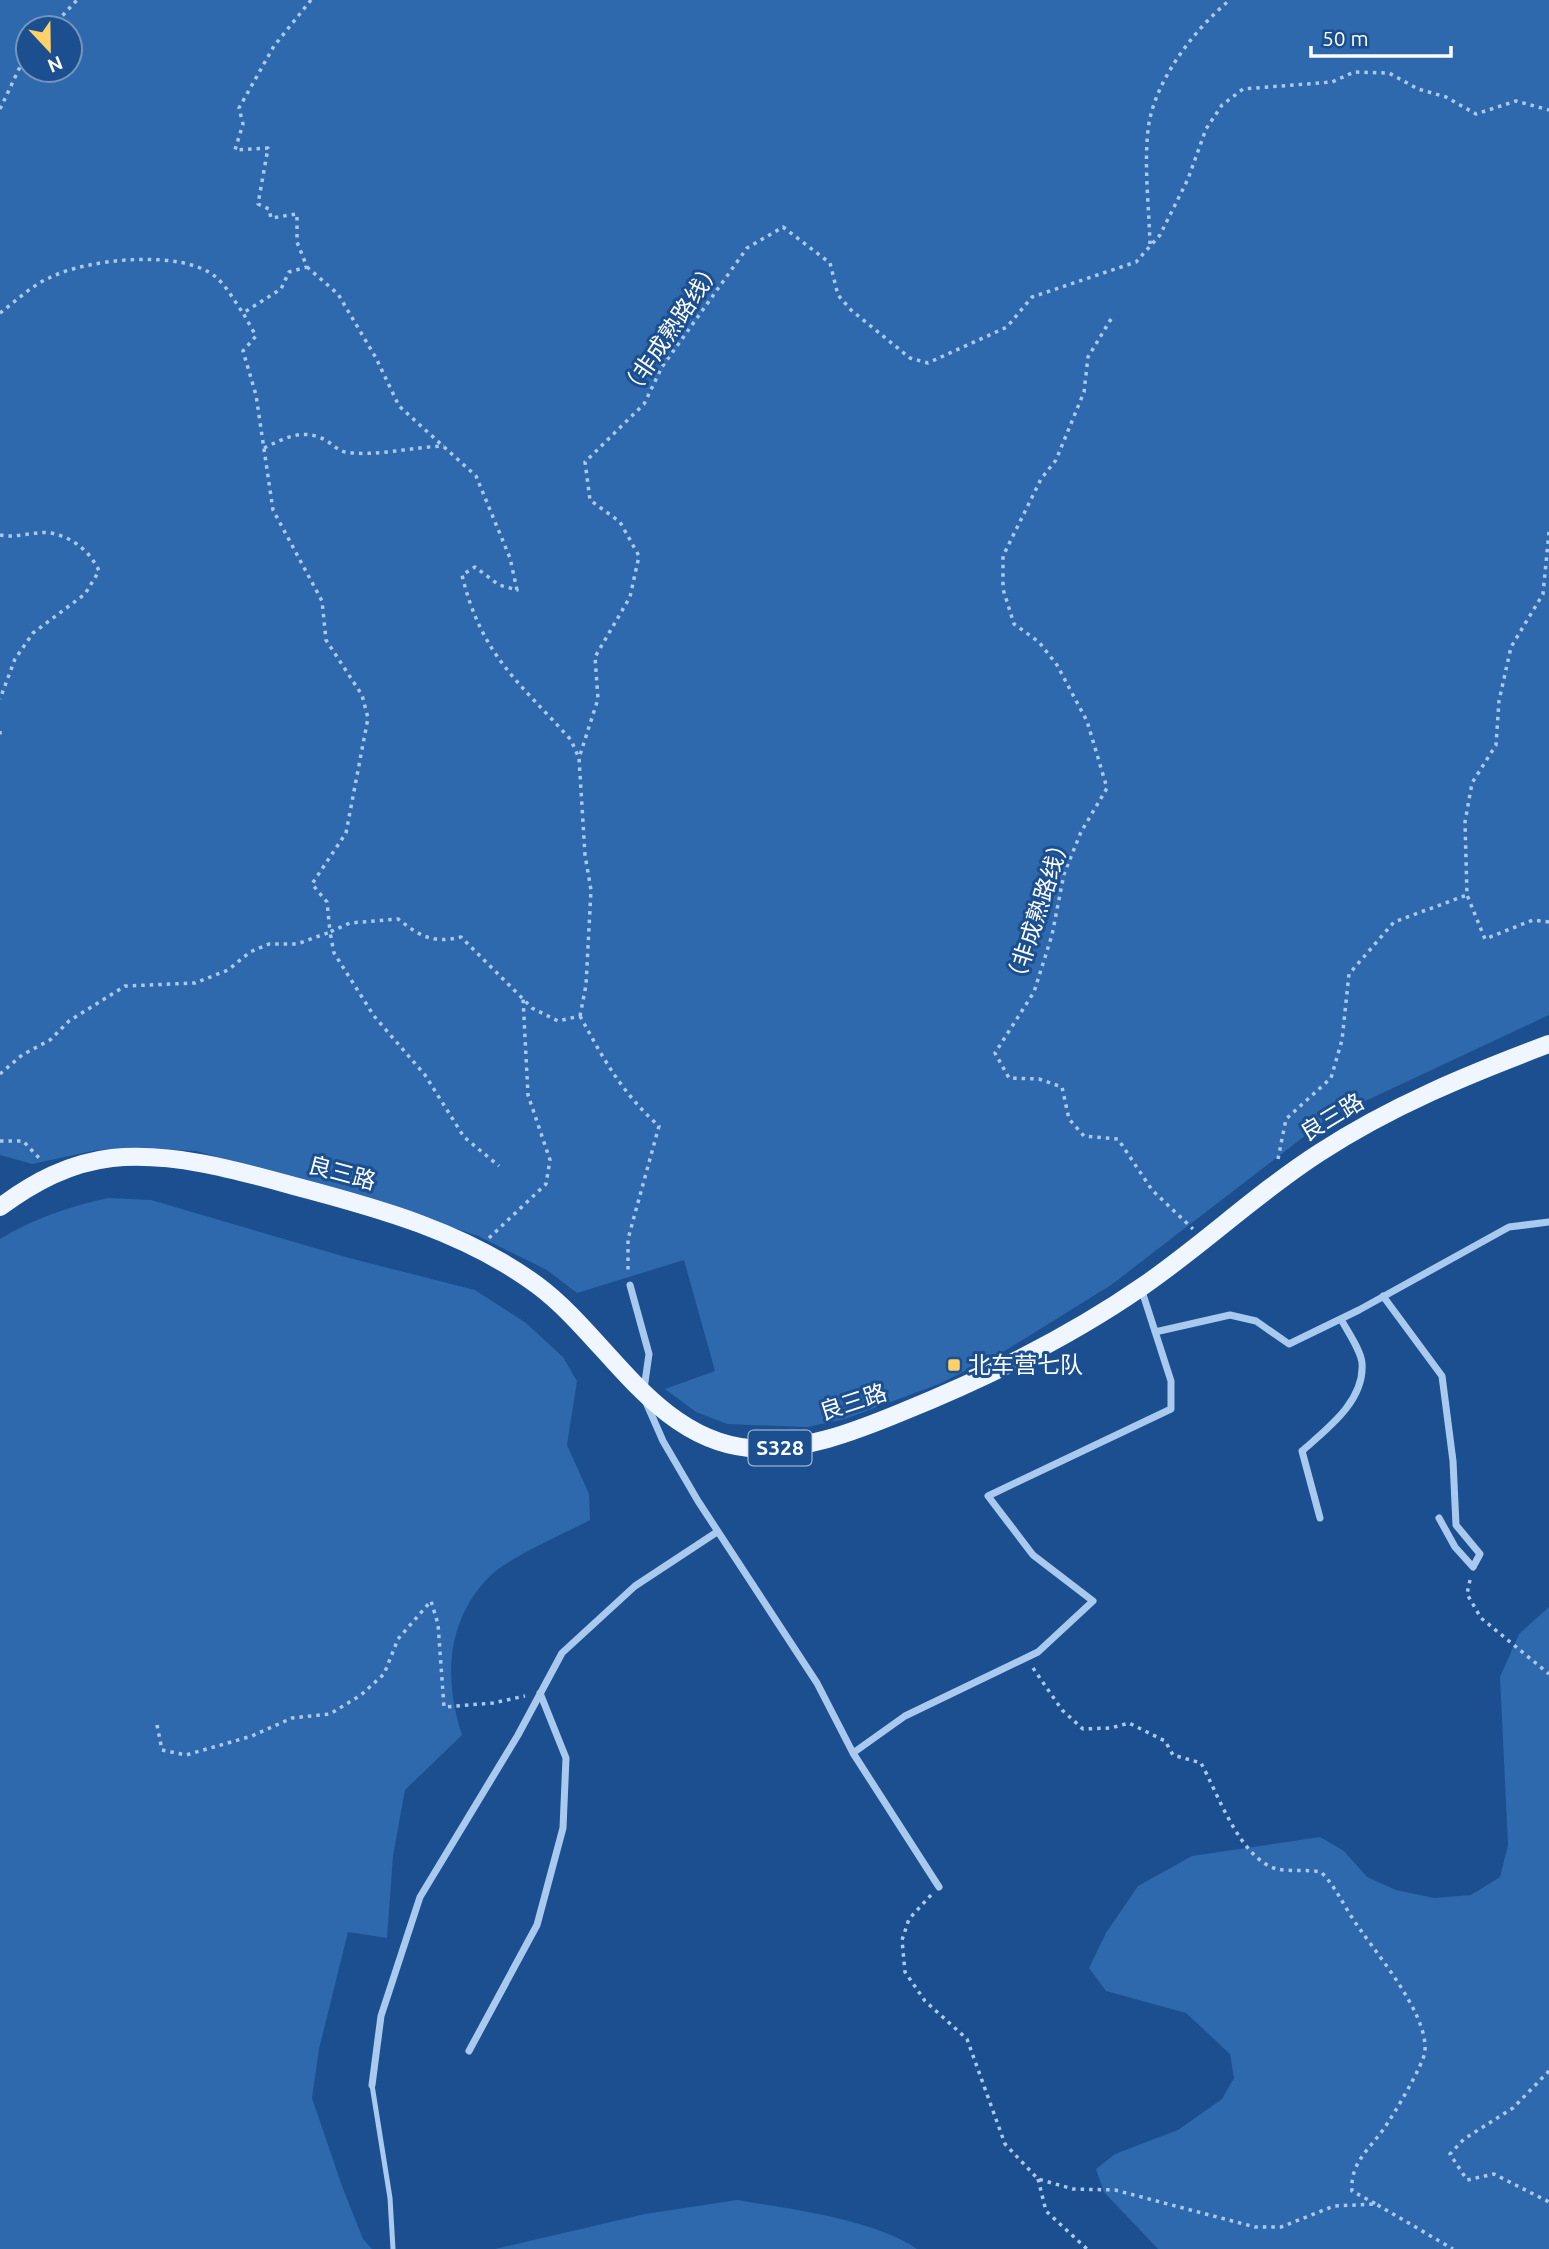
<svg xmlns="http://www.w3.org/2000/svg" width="1549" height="2249" viewBox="0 0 1549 2249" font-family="Ubuntu,'Noto Sans SC',sans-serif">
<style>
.green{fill:#2e69ad;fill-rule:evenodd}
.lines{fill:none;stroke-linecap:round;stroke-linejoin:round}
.path{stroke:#a9c9ee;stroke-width:3.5;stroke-dasharray:3.5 5;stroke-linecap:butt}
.service{stroke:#a9c9ee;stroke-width:5}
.minor{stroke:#a9c9ee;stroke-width:7}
.primary{stroke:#f0f6ff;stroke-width:18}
.poi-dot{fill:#ffd166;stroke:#1b4f8f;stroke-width:2.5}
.labels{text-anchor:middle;stroke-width:6;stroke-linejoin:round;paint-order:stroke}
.shield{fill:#1b4f8f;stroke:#bbcadd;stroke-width:2}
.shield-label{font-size:21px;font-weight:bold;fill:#fff}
.street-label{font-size:23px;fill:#fff;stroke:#1b4f8f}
.poi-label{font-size:23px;fill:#fff;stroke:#1b4f8f;text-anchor:start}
</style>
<rect width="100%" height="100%" fill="#1b4f8f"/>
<path class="green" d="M 0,0 L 1549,0 L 1549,1015 L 1327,1119 L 1111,1285 L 1003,1352 L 939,1384 L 845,1419 L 807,1427 L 727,1424 L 696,1412 L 665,1389 L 715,1371 L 684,1260 L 577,1293 L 547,1270 L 478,1236 L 383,1204 L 196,1151 L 140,1148 L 97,1150 L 32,1164 L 0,1155 ZM 28,28 L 70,28 L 70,70 L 28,70 Z
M 108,1198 L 151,1200 L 349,1258 L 475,1290 L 526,1323 L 563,1357 L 577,1381 L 567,1445 L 589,1494 L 590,1520 C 562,1535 508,1557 487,1579 C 446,1623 444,1680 462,1735 L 405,1790 L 393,1856 L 387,1938 L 348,1932 L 319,2049 L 312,2098 L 342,2186 L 363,2239 L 372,2249 L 0,2249 L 0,1239 C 35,1218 68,1207 108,1198 Z
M 1549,1607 L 1549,2249 L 1158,2249 L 1104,2192 L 1096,2169 L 1115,2154 L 1178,2130 L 1222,2099 L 1234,2078 L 1230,2054 L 1186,2013 L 1106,1991 L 1089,1968 L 1106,1933 L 1138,1886 L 1192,1856 L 1320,1837 L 1344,1851 L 1367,1877 L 1396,1890 L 1434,1898 L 1471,1895 L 1500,1877 L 1508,1845 L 1500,1677 L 1519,1634 Z
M 737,2200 C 790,2209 873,2219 917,2249 L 495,2249 L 645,2214 Z"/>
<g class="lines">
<path class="path" d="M 311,0 L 274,46 L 239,108 L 243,124 L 235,150 L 268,148 L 258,204 L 269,209 L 271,218 L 297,214 L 297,242 L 307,267 L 289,272 L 281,289 L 243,313 L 256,336 L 243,351 L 256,395 L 273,510 L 322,601 L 326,640 L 362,695 L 368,718 L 346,833 L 312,884 L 327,902 L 330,932 L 350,923 L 398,919 C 420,936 432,944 461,937 L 532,1008 L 558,1021 L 580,1016
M 51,28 L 77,0
M 0,109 L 28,50
M 1150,244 C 1149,207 1144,167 1148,130 C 1153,83 1194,29 1230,0
M 307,267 L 338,294 L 376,358 L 399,406 L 476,476 L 510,558 L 517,590 L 499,585 L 475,567 L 462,575 C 481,655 519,682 571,740 L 578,756
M 0,313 C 16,301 31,286 49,278 C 85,259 184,248 217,278 C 227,287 235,302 243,313
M 1111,319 L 1088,357 L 1084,392 L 1056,460 L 1041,479 L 1003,556 L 1003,589 L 1014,624 L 1039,642 L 1057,665 L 1087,721 L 1107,788 L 1081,832 L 1064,874 L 1052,935 L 1034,992 L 995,1053 L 1009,1078 L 1039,1079 L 1062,1087 L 1069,1119 L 1084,1136 L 1118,1139 L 1152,1190 L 1193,1229
M 264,448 C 283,439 300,429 321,438 C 330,441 336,450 345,452 C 375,457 412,447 444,446
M 1549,532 L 1543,594 L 1511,647 L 1499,701 L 1496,745 L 1472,783 L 1465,822 L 1467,895 L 1485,939 L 1533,920 L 1549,922
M 0,535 C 18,539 38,529 55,534 C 75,539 91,553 99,571 L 85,594 L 33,633 L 15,659 L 0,699
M 0,731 L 0,735
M 580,1016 L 586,985 L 591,890 L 585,855 L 579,758 L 598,699 L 595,657 L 630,597 L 639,556 L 620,522 L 590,500 L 585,462 L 644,404 L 662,367 L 747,248 L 783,227 L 830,263 L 838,295 L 851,310 L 910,358 L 928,363 L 1007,327 L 1032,297 L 1136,262 L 1160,235 L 1188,179 L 1206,129 L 1222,105 L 1243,89 L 1332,82 L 1354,72 L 1389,73 L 1418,89 L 1446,97 L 1476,114 L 1516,101 L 1549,110
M 580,1016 C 604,1060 622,1093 659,1126 L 628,1239 L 628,1273
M 0,1074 L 22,1055 L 50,1040 L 69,1021 L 125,986 L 195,983 L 228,970 L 250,952 L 269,944 L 297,944 L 330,932 L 334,953 L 374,1016 L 425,1075 L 464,1137 L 499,1166
M 0,1141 L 23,1141 L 42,1161
M 1278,1159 L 1286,1119 L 1331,1078 L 1342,1040 L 1349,974 L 1394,922 L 1467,895
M 489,1238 L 546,1184 L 550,1160 L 528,1095 L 523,998
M 1470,1580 L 1467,1594 L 1481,1618 L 1549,1674
M 1033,1668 L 1062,1710 L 1083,1729 L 1111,1728 L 1129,1723 L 1165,1741 L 1173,1755 L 1201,1763 C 1218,1794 1240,1859 1277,1869 C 1290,1872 1307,1869 1321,1872 C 1334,1885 1341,1900 1351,1916 C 1371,1948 1428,2011 1425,2051 C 1424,2064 1394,2114 1385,2127 C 1370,2149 1350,2162 1352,2191 L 1376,2204
M 157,1725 L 162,1750 L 186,1755 L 252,1736 L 292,1718 L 330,1714 L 361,1695 L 384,1674 L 398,1639 L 431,1601 L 438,1624 L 444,1707 L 493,1703 L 525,1696
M 931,1895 L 909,1919 L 902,1940 L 905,1972 L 925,2001 L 967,2039 L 1005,2144 L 1038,2179 L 1073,2189 L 1115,2190 L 1255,2227 L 1281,2227 L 1334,2206 L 1376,2204 L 1453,2249
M 1549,2071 L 1513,2108 L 1464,2139 L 1450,2154 L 1467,2180 L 1494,2174 L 1549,2202
M 1038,2179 L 1046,2211 L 1087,2249"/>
<path class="service" d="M 372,2085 L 390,2198 L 393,2249"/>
<path class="minor" d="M 630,1285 L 649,1354 L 644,1389
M 1383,1296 L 1442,1376 L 1453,1461 L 1456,1525 L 1480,1554 L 1473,1567 L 1455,1547 L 1439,1518
M 1155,1332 L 1230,1315 L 1256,1321 L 1289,1344 L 1359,1310 L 1509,1227 L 1549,1222
M 645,1400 L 663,1441 L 698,1501 L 817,1683 L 853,1753 L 905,1716 L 1038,1652 L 1093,1601 L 1033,1555 L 988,1496 L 1171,1409 L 1171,1381 L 1141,1288
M 1320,1518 L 1302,1451 C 1327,1429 1365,1401 1362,1363 C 1361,1350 1347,1331 1341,1319
M 853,1753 L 939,1887
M 469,2051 L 537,1925 L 563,1828 L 566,1758 L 540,1693
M 372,2085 L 381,2016 L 420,1897 L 518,1735 L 562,1653 L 635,1586 L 717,1532"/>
<path class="primary" d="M 0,1207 C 34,1182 69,1163 112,1158 C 173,1152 236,1170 294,1186 C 378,1208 465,1232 537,1285 C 606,1336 654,1439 749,1448 C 800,1453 856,1431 902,1412 C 986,1378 1068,1338 1143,1286 C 1204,1244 1257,1193 1319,1153 C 1391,1106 1469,1074 1549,1044"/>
</g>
<rect class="poi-dot" x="947" y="1358" width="14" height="14" rx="3.5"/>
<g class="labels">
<rect class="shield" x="748.5" y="1430.5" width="63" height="35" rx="5"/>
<g class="shield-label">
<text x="780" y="1455">S328</text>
</g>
<g class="street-label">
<text transform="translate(671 329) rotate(-56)" y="8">（非成熟路线）</text>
<text transform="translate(1038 911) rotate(-72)" y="8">（非成熟路线）</text>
<text transform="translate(1332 1117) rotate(-31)" y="8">良三路</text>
<text transform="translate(342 1173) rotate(15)" y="8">良三路</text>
<text transform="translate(853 1402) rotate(-18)" y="8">良三路</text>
</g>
<g class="poi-label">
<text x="968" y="1373">北车营七队</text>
</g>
</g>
<g transform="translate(49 49) rotate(158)"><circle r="33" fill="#1b4f8f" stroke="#7695bc" stroke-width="2"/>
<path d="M0-5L12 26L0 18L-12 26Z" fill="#ffd166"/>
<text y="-10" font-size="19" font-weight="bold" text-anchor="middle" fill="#ffffff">N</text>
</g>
<path d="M1311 46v10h140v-10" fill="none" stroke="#ffffff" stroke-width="3.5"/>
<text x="1322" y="46" font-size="21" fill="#ffffff" stroke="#1b4f8f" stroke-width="5" paint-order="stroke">50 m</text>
</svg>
